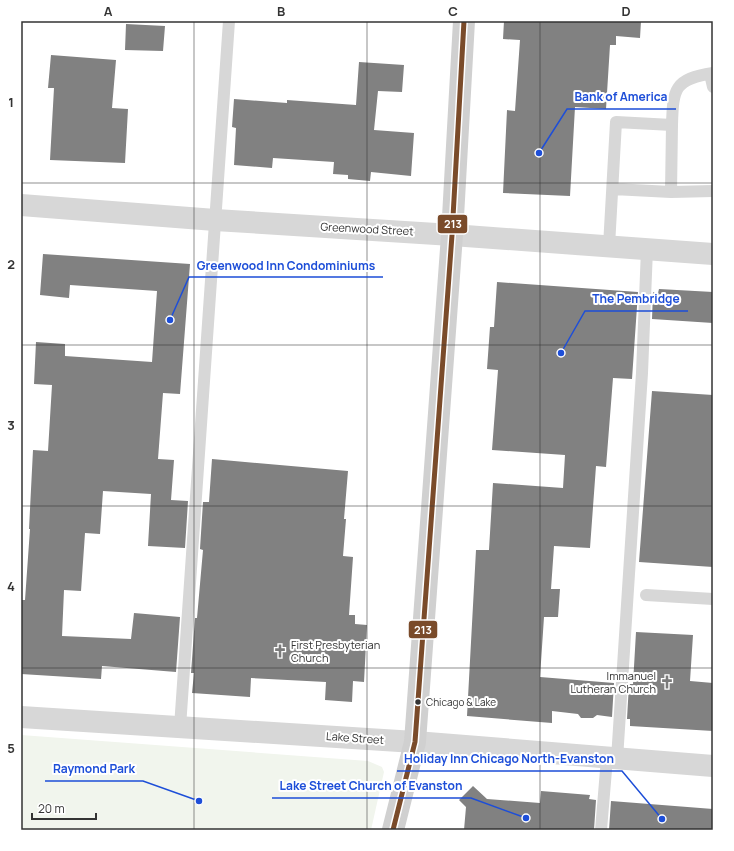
<svg xmlns="http://www.w3.org/2000/svg" width="734" height="851" viewBox="0 0 734 851" font-family="Manrope,sans-serif">
<style>
.green{fill:#f1f5ed}
.building{fill:#818181}
.lines{fill:none;stroke-linecap:round;stroke-linejoin:round}
.service{stroke:#d7d7d7;stroke-width:12}
.minor{stroke:#d7d7d7;stroke-width:22}
.tertiary{stroke:#d7d7d7;stroke-width:22}
.secondary{stroke:#d0d0d0;stroke-width:22}
.bus-1-casing{stroke:#fff;stroke-width:8}
.bus-1{stroke:#7a4b2a;stroke-width:5}
.grid{fill:none;stroke:#333;stroke-width:1;stroke-opacity:0.55}
.bus-dot{fill:#333;stroke:#fff;stroke-width:1.5}
.labels{text-anchor:middle;stroke-width:4;stroke-linejoin:round;paint-order:stroke}
.bus-label{font-size:10px;fill:#333;stroke:#fff;text-anchor:start}
.street-label{font-size:11px;fill:#333;stroke:#fff}
.poi-label{font-size:11px;fill:#333;stroke:#fff;text-anchor:start}
.leader{fill:none;stroke:#1d4ed8;stroke-width:1.5}
.callout-dot{fill:#1d4ed8;stroke:#fff;stroke-width:1.5}
.callout-label{font-size:12px;text-anchor:middle;font-weight:bold;fill:#1d4ed8;stroke:#fff;stroke-width:4;stroke-linejoin:round;paint-order:stroke}
.line-badge{stroke:#fff;stroke-width:1.5}
.badge-label{font-size:11px;text-anchor:middle;font-weight:bold;fill:#fff}
.neatline{fill:none;stroke:#333;stroke-width:1.5}
.grid-label{font-size:13px;text-anchor:middle;font-weight:bold;fill:#333}
</style>
<rect width="100%" height="100%" fill="#fff"/>
<path class="green" d="M 21,735 L 368,761 L 382,767 L 384,772 L 371,830 L 21,830 Z"/>
<path class="building" d="M 504,21 L 641,21 L 640,38 L 616,36 L 616,45 L 610,45 L 606,109 L 575,107 L 570,196 L 503,193 L 507,110 L 515,111 L 520,40 L 503,39 Z
M 126,24 L 165,26 L 163,51 L 125,50 Z
M 51,55 L 116,60 L 112,108 L 128,109 L 125,163 L 50,160 L 54,88 L 48,88 Z
M 359,62 L 404,65 L 402,92 L 378,91 L 374,130 L 414,133 L 411,176 L 371,172 L 370,181 L 348,179 L 348,175 L 333,174 L 334,162 L 273,158 L 272,168 L 234,165 L 236,128 L 232,127 L 234,99 L 287,103 L 287,100 L 356,105 Z
M 43,254 L 190,264 L 180,394 L 163,393 L 158,459 L 174,460 L 171,500 L 188,501 L 185,548 L 148,546 L 151,494 L 103,491 L 100,534 L 85,533 L 81,591 L 64,590 L 62,636 L 131,639 L 134,613 L 180,617 L 176,672 L 102,666 L 101,679 L 21,674 L 21,600 L 25,600 L 30,529 L 29,529 L 33,450 L 48,451 L 52,385 L 34,384 L 36,342 L 65,344 L 65,356 L 152,362 L 157,291 L 70,285 L 69,298 L 40,295 Z
M 497,282 L 638,292 L 632,379 L 613,378 L 606,467 L 596,466 L 590,548 L 554,546 L 551,589 L 560,589 L 558,617 L 544,617 L 540,677 L 614,683 L 612,717 L 597,715 L 593,718 L 581,718 L 578,714 L 552,711 L 552,723 L 467,716 L 476,550 L 489,550 L 493,483 L 563,488 L 565,455 L 492,450 L 498,370 L 487,369 L 490,327 L 494,327 Z
M 659,289 L 713,292 L 713,323 L 652,319 L 653,292 L 658,293 Z
M 652,391 L 713,395 L 713,567 L 639,562 Z
M 212,459 L 348,471 L 344,519 L 346,519 L 343,556 L 353,557 L 349,615 L 355,615 L 355,624 L 367,625 L 364,682 L 353,681 L 352,702 L 325,700 L 326,682 L 251,678 L 250,697 L 192,693 L 194,673 L 191,673 L 195,618 L 197,618 L 203,550 L 200,549 L 203,502 L 209,502 Z
M 636,632 L 693,635 L 690,681 L 713,683 L 713,731 L 630,726 L 630,719 L 627,719 L 629,684 L 633,684 Z
M 473,786 L 487,799 L 540,803 L 541,791 L 590,795 L 589,799 L 596,800 L 594,830 L 464,830 L 466,807 L 459,800 Z
M 611,801 L 713,809 L 713,830 L 609,830 Z"/>
<g class="lines">
<path class="service" d="M 710,74 L 713,87
M 672,125 C 673,89 674,79 713,73
M 671,192 L 713,191
M 609,246 L 616,122 L 672,125 L 671,192 L 613,189
M 646,595 L 713,599
M 180,727 L 229,21
M 617,759 L 642,373 L 647,249
M 601,830 L 607,758"/>
<path class="minor" d="M 21,205 L 215,220 L 452,235
M 21,717 L 415,742"/>
<path class="tertiary" d="M 452,235 L 713,254
M 415,742 L 713,766"/>
<path class="secondary" d="M 393,830 L 415,742 L 452,235 L 464,21"/>
<g class="bus-1-casing">
<path id="bus-1" d="M 393,830 L 415,742 L 452,235 L 464,21"/>
</g>
<use href="#bus-1" class="bus-1"/>
</g>
<path class="grid" d="M 194,21 L 194,830M 367,21 L 367,830M 540,21 L 540,830M 21,183 L 713,183M 21,345 L 713,345M 21,506 L 713,506M 21,668 L 713,668"/>
<defs>
<g id="church-bare" transform="scale(1.08)"><path d="M-1.2-6h2.4v3.5h3.3v2.4h-3.3V6h-2.4V-.1h-3.3v-2.4h3.3Z" fill="#7a7a7a" stroke="#fff" stroke-width="2.5" paint-order="stroke"/></g>
</defs>
<g fill-rule="evenodd">
<use href="#church-bare" x="280" y="651"/>
<use href="#church-bare" x="667" y="682"/>
</g>
<circle class="bus-dot" cx="418" cy="702" r="3.5"/>
<g class="labels">
<g class="bus-label">
<text x="426" y="706">Chicago &amp; Lake</text>
</g>
<g class="street-label">
<text transform="translate(367 229) rotate(3)" y="4">Greenwood Street</text>
<text transform="translate(355 738) rotate(4)" y="4">Lake Street</text>
</g>
<g class="poi-label">
<text x="291" y="649">First Presbyterian<tspan x="291" dy="13">Church</tspan></text>
<text x="656" y="680" text-anchor="end">Immanuel<tspan x="656" dy="13">Lutheran Church</tspan></text>
</g>
</g>
<path class="leader" d="M539 153L567 109H676M170 320L189 277H383M561 353L585 311H688M662 819L622 771H397M199 801L143 781H45M526 818L471 798H272"/>
<g class="callout-dot">
<circle cx="539" cy="153" r="4"/>
<circle cx="170" cy="320" r="4"/>
<circle cx="561" cy="353" r="4"/>
<circle cx="662" cy="819" r="4"/>
<circle cx="199" cy="801" r="4"/>
<circle cx="526" cy="818" r="4"/>
</g>
<g class="callout-label">
<text x="621" y="101">Bank of America</text>
<text x="286" y="270">Greenwood Inn Condominiums</text>
<text x="636" y="303">The Pembridge</text>
<text x="509" y="763">Holiday Inn Chicago North-Evanston</text>
<text x="94" y="773">Raymond Park</text>
<text x="371" y="790">Lake Street Church of Evanston</text>
</g>
<g class="line-badge">
<rect x="437" y="214" width="31" height="20" rx="4" fill="#7a4b2a"/>
<rect x="408" y="620" width="30" height="19" rx="4" fill="#7a4b2a"/>
</g>
<g class="badge-label">
<text x="453" y="228">213</text>
<text x="423" y="634">213</text>
</g>
<rect width="734" height="851" fill="none" stroke="#ffffff" stroke-width="44"/>
<path d="M32 813v6h64v-6" fill="none" stroke="#333333" stroke-width="2"/>
<text x="38" y="813" font-size="12" fill="#333333" stroke="#ffffff" stroke-width="3" paint-order="stroke">20 m</text>
<rect x="22" y="22" width="690" height="807" class="neatline"/>
<g class="grid-label">
<text x="108" y="16">A</text>
<text x="281" y="16">B</text>
<text x="453" y="16">C</text>
<text x="626" y="16">D</text>
<text x="11" y="107">1</text>
<text x="11" y="269">2</text>
<text x="11" y="430">3</text>
<text x="11" y="591">4</text>
<text x="11" y="753">5</text>
</g>
</svg>
